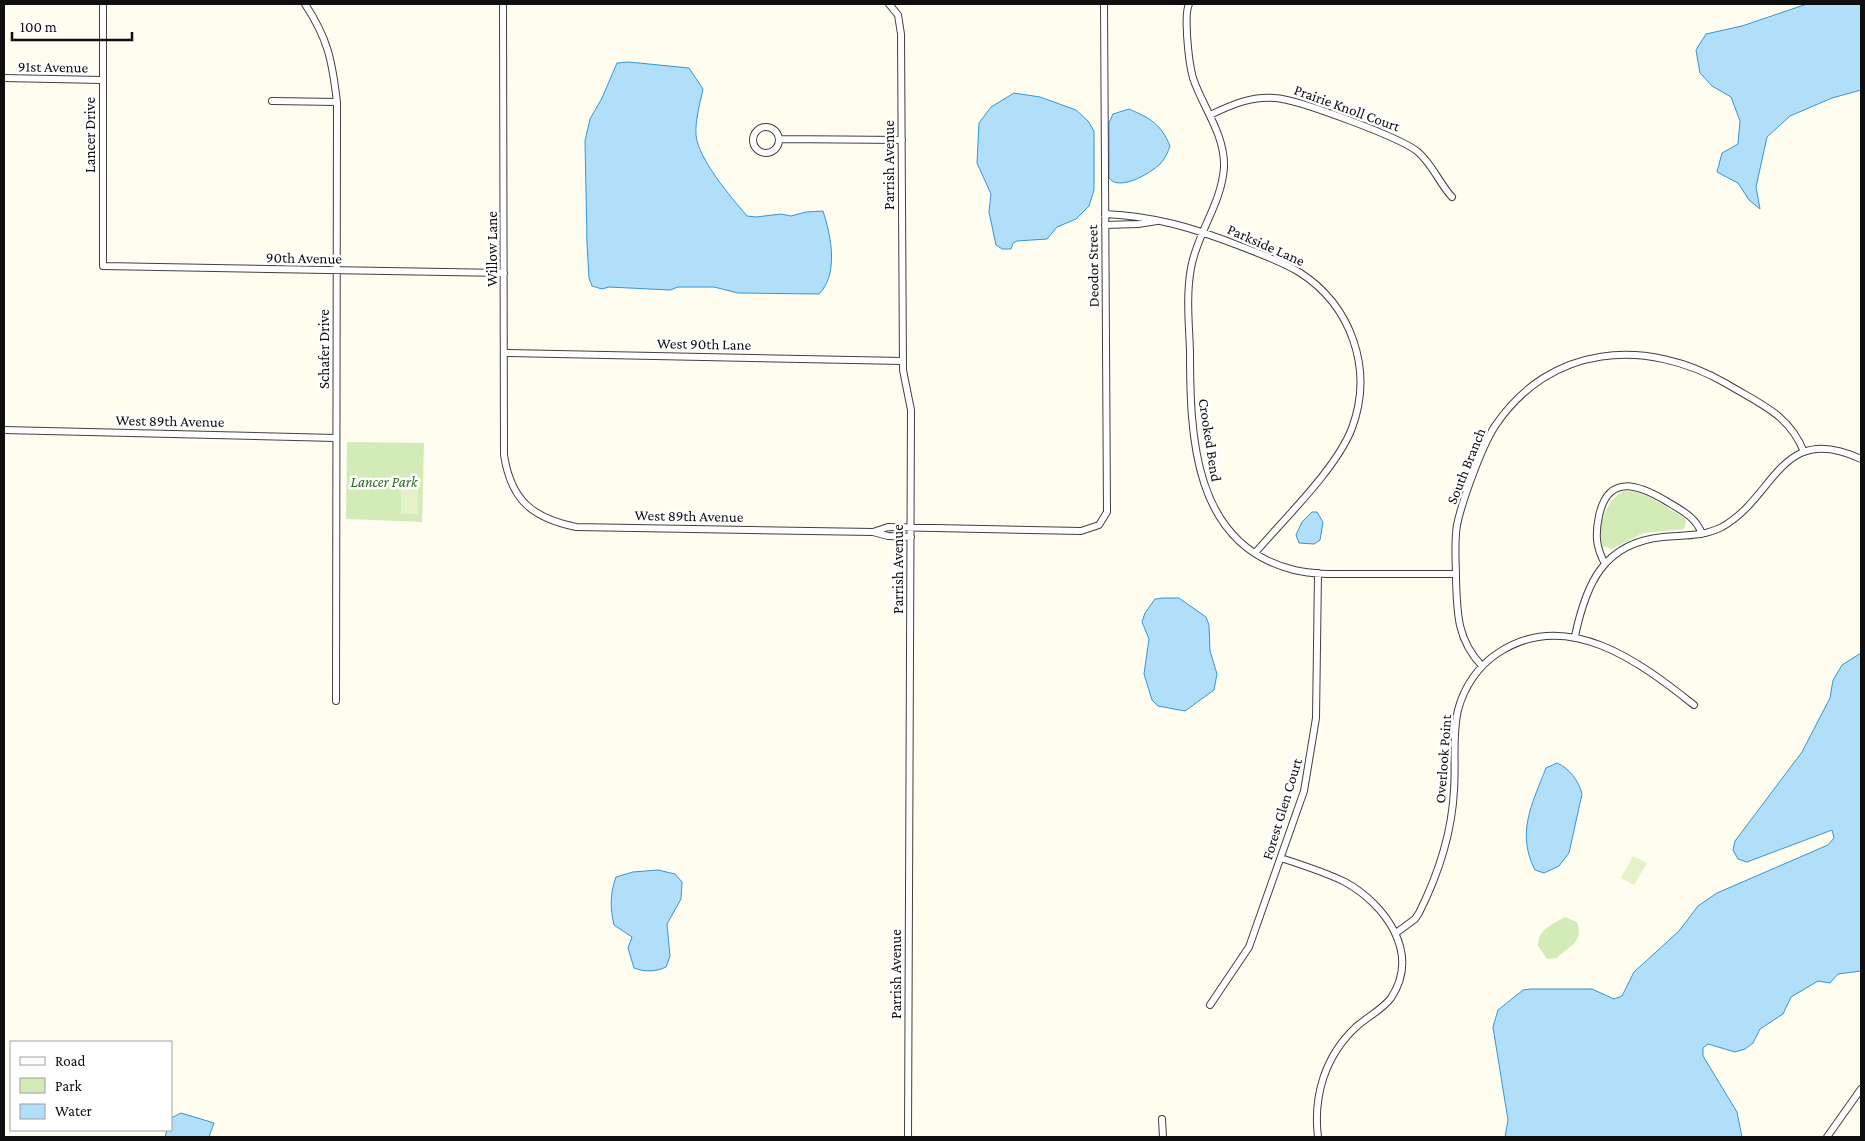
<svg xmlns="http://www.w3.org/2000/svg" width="1865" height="1141" viewBox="0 0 1865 1141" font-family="'Crimson Pro',serif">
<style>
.green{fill:#d3ecb7}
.pitch{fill:#e5f2c9}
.water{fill:#b1dff9;stroke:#3596d4}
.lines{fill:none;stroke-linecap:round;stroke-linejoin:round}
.minor-casing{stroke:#414141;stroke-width:8}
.minor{stroke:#fff;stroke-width:6}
.labels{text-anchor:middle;stroke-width:5;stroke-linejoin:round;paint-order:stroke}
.street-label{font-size:15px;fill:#0e0e0e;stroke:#fff}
.park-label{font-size:15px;font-style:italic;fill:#2c6a1b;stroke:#fff}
</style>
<rect width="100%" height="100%" fill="#fffcf0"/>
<path class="green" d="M 347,442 L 424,443 L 422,522 L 346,519 Z
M 1625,491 C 1645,490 1666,508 1683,517 L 1686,521 L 1684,529 L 1644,533 L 1611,549 L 1603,546 C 1595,530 1607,496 1625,491 Z
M 1565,917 L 1577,922 C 1584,944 1568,946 1557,958 L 1547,959 L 1538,946 C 1537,930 1553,924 1565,917 Z"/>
<path class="pitch" d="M 401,483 L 418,483 L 418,514 L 401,514 Z
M 1633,856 L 1647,863 L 1634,885 L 1621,878 Z"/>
<path class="water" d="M 1807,4 L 1861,4 L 1861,90 L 1832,98 L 1790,116 L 1767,137 L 1756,187 L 1760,209 L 1749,200 L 1738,183 L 1717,172 L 1722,153 L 1738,144 L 1740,121 L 1731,97 L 1712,86 L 1700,73 L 1696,50 L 1706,34 L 1742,26 Z
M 629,62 L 689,68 L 703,89 C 700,103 695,121 696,135 C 698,159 731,197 747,216 L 756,217 L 781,214 L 791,216 L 806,212 L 823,211 C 831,235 839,274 819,294 L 738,293 L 714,287 L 678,287 L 670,290 L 609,287 L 602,289 L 592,286 L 589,278 L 587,243 L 585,141 L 590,119 L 602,98 L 617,63 Z
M 1014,93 L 1040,97 L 1076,110 L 1088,121 L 1094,131 L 1094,190 L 1089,206 L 1076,219 L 1057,227 L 1047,239 L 1017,241 L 1013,243 L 1011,249 L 1002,249 L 996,245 L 989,212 L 991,194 L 977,163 L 979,123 L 991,107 Z
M 1129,109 C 1150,118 1161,124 1170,146 C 1168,152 1165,159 1160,164 C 1151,173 1119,192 1109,178 L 1109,123 L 1113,114 Z
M 1312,512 L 1317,512 L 1323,522 L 1320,540 L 1314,544 L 1299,543 L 1296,535 L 1302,522 Z
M 1163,598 L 1179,598 L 1206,617 L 1209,625 L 1210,651 L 1217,674 L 1214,690 L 1185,711 L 1158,706 L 1152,700 L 1144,674 L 1149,639 L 1142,622 L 1145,613 L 1155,599 Z
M 1861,653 L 1861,971 L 1838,974 L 1830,983 L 1818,981 L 1791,997 L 1783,1014 L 1760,1029 L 1753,1043 L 1745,1049 L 1735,1052 L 1708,1044 L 1703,1048 L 1703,1056 L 1737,1112 L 1742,1137 L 1505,1137 L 1508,1120 L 1493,1027 L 1498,1010 L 1523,990 L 1531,989 L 1592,989 L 1614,999 L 1622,996 L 1634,972 L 1679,931 L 1698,906 L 1717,893 L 1828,845 L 1834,838 L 1832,830 L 1747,862 L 1738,859 L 1733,850 L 1735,841 L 1802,752 L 1830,698 L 1833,680 L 1842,665 Z
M 1557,763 C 1569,768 1579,781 1582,794 L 1569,853 L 1559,866 L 1544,873 L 1535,870 C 1516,833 1532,804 1546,768 Z
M 658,870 L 675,874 L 682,882 L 681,899 L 667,924 L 670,956 L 666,967 C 656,972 644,972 634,968 L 628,948 L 632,937 L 614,925 C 610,908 610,893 616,877 L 633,872 Z
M 181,1113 L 214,1123 L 209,1137 L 165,1137 L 167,1130 L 171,1130 L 171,1118 Z"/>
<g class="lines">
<g class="minor-casing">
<path id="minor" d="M 103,4 L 103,266 L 504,273
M 305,4 C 328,39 332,60 337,102 L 336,701
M 503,4 L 504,455 C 511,500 532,518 576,527 L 873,532
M 889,4 L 898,15 L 901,34 L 903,370 L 911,410 L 908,1137
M 1189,4 C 1185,13 1187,25 1187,35 C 1188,50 1189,64 1193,78 C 1203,108 1225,134 1224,167 C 1222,203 1197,233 1191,268 C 1186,295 1189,324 1190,351 C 1190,436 1193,545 1294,570 C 1316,575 1339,574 1361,574 C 1393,574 1424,574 1456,574
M 4,78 L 102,80
M 272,101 L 337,102
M 1210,115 C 1231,105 1251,96 1275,98 C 1297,99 1402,138 1418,152 C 1433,165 1439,183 1452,197
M753 140a13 13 0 1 1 26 0a13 13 0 1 1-26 0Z
M 779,139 L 902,140
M 1105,214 C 1154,216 1194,228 1240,246 C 1260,254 1281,261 1299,272 C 1351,305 1374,369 1352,428 C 1337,468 1284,519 1255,553
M 1105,225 L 1138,224 L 1157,221
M 504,353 L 903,361
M 4,430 L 336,438
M 911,537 L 888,536 L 873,532 L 888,527 L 1081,531 L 1099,525 L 1107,512 L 1104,4
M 1605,564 C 1596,547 1595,535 1599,516 C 1608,473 1639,485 1666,501 C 1681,510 1696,517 1702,534
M 1575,636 C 1586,584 1603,543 1663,537 C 1684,535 1702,537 1722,527 C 1776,497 1780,421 1861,459
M 1482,666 C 1457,640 1457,613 1456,578 C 1456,561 1454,543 1457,525 C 1460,510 1465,496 1470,482 C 1477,463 1484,443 1495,426 C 1550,344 1646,337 1727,384 C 1760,404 1789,414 1804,452
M 1281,858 C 1302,865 1325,872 1345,882 C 1385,904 1421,953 1391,998 C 1382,1010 1367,1017 1356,1027 C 1325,1056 1313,1096 1318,1137
M 1396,933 L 1415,919 L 1419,913 C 1438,875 1452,832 1454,790 C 1456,764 1452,735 1458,710 C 1464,687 1478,666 1498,653 C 1567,607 1640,662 1694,705
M 1210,1005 L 1249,947 L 1304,791 L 1316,718 L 1318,573
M 1162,1119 L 1163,1137
M 1827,1137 L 1861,1089"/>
</g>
<use href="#minor" class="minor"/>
</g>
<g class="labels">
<g class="street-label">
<text transform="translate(53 67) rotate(1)" y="5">91st Avenue</text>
<text transform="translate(1347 108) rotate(20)" y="5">Prairie Knoll Court</text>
<text transform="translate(90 135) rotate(-90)" y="5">Lancer Drive</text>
<text transform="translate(889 165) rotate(-90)" y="5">Parrish Avenue</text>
<text transform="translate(1266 245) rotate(24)" y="5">Parkside Lane</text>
<text transform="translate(492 249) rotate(-90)" y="5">Willow Lane</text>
<text transform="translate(304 258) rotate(1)" y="5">90th Avenue</text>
<text transform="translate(1093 266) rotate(-91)" y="5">Deodor Street</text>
<text transform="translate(704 344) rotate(1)" y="5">West 90th Lane</text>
<text transform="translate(324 349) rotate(-90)" y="5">Schafer Drive</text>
<text transform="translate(170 421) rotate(1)" y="5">West 89th Avenue</text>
<text transform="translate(1210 440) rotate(81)" y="5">Crooked Bend</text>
<text transform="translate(1466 466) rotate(-68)" y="5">South Branch</text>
<text transform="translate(689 516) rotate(1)" y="5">West 89th Avenue</text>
<text transform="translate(898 569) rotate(-90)" y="5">Parrish Avenue</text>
<text transform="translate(1443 759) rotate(-86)" y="5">Overlook Point</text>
<text transform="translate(1282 809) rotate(-73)" y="5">Forest Glen Court</text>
<text transform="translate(896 974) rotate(-90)" y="5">Parrish Avenue</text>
</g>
<g class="park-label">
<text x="384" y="487">Lancer Park</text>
</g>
</g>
<rect width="1865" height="1141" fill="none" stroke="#0e0e0e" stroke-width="10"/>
<rect x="10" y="1041" width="162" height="90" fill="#ffffff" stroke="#9f9f9f"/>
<rect x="20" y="1057" width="25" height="8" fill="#ffffff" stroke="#9f9f9f"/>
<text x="55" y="1066" font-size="15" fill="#0e0e0e">Road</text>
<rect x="20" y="1078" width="25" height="15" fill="#d3ecb7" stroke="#9f9f9f"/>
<text x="55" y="1091" font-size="15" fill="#0e0e0e">Park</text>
<rect x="20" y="1104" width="25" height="15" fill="#b1dff9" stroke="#9f9f9f"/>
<text x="55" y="1116" font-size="15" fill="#0e0e0e">Water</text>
<path d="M12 32v8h120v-8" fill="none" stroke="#0e0e0e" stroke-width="2.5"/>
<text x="20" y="32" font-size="15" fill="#0e0e0e" stroke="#ffffff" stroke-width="4" paint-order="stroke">100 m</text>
</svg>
